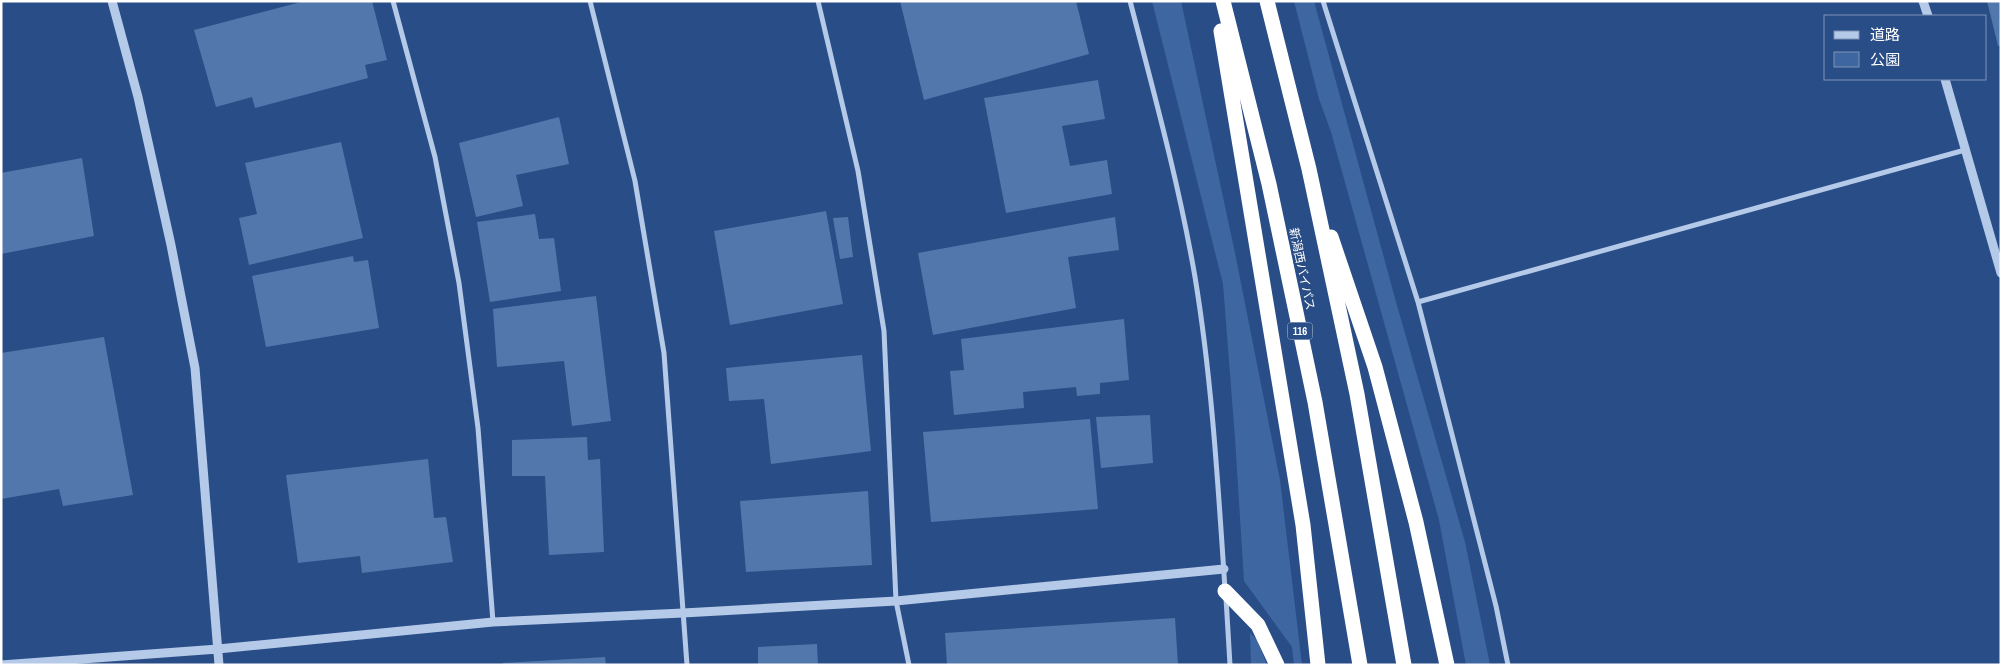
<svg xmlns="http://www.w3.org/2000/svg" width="2002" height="666" viewBox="0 0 2002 666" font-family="'Archivo Narrow','Noto Sans JP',sans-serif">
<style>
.green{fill:#3e67a2}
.building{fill:#5277ad}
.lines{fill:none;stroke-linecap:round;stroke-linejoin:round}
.minor{stroke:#b5c9e8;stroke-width:5}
.tertiary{stroke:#b5c9e8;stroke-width:9}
.motorway{stroke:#fff;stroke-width:15}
.labels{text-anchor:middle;stroke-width:4;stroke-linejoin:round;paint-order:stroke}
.shield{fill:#294d86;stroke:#bfcadb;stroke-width:1}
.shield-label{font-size:11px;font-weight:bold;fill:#fff}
.street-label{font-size:12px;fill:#fff;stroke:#294d86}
</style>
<rect width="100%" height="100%" fill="#294d86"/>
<path class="green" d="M 1152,1 L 1181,1 L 1235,253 L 1280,480 L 1302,665 L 1294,665 L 1292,647 L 1244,581 L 1235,438 L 1223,284 Z
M 1294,1 L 1314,1 L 1396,302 L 1465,542 L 1490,665 L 1466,665 L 1439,520 L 1331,132 L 1319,99 Z
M 1250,633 L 1257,640 L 1267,665 L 1251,665 Z"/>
<path class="building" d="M 305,1 L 372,1 L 387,60 L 365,65 L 368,78 L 255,108 L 252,97 L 216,107 L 194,30 Z
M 900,1 L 1076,1 L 1089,54 L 924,100 Z
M 1987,1 L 2001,1 L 2001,45 L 1998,46 Z
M 1098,80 L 1105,119 L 1062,126 L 1070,166 L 1107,160 L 1112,194 L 1006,213 L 984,98 Z
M 559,117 L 569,164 L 516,175 L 523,206 L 476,217 L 459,143 Z
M 341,142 L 363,238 L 249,265 L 239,218 L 257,214 L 245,163 Z
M 82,158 L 94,236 L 1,254 L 1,173 Z
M 826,211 L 843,304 L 730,325 L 714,231 Z
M 535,214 L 539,239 L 554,238 L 561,291 L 490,302 L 477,222 Z
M 848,217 L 853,257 L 840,259 L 833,218 Z
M 1115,217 L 1119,250 L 1068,257 L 1076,308 L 933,335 L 918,253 Z
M 353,256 L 354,262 L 368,260 L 379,328 L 266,347 L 252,276 Z
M 596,296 L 611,421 L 572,426 L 564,361 L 497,367 L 493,309 Z
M 1124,319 L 1129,380 L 1100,383 L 1100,394 L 1077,396 L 1076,387 L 1023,392 L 1024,408 L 954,415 L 950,371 L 964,370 L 961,339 Z
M 104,337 L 133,495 L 63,506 L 59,489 L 1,499 L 1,353 Z
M 862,355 L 871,451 L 771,464 L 764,399 L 729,401 L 726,368 Z
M 1150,415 L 1153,463 L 1101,468 L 1096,417 Z
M 1090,419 L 1098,509 L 931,522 L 923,432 Z
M 587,437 L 588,460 L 600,459 L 604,552 L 549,555 L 545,476 L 512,476 L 512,440 Z
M 428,459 L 434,518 L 446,517 L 453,562 L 362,573 L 360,556 L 298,563 L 286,475 Z
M 868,491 L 872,565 L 746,572 L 740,501 Z
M 1175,618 L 1178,665 L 947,665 L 945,633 Z
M 817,644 L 818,665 L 758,665 L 758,647 Z
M 605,657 L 606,665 L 503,665 L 503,663 Z"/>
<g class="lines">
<path class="minor" d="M 393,1 L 435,157 L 459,283 L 478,428 L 493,622
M 590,1 L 635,181 L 664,353 L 687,665
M 818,1 L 858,171 L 884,331 L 896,601 L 909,665
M 1130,1 C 1154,93 1179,184 1195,277 C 1212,380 1218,485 1225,589
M 1323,1 L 1418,302 L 1496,606 L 1508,665
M 1418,302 L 1965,150
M 1226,598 L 1230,665"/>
<path class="tertiary" d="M 112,1 L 138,97 L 171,245 L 195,368 L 219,665
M 1923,1 L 1928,16
M 1945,79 L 2001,273
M 1,665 L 218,649 L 493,622 L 683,613 L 896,601 L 1224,569"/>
<path class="motorway" d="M 1223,1 L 1269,184 L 1315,402 L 1360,665
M 1267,1 L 1309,169 L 1357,394 L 1404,665
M 1221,31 L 1303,525 L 1318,665
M 1331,237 L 1375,367 L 1416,522 L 1447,665
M 1225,591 L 1258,625 L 1277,665"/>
</g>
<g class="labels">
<rect class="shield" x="1287.5" y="322.5" width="25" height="17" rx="4"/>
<g class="shield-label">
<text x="1300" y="335">116</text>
</g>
<g class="street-label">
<text transform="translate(1302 269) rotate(78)" y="4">新潟西バイパス</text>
</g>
</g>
<rect width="2002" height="666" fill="none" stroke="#ffffff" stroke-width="5"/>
<rect x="1824" y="15" width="162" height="65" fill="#294d86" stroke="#7f94b6"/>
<rect x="1834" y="31" width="25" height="8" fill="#b5c9e8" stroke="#7f94b6"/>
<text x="1870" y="40" font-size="15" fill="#ffffff">道路</text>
<rect x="1834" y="52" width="25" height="15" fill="#3e67a2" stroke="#7f94b6"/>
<text x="1870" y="65" font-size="15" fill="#ffffff">公園</text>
</svg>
